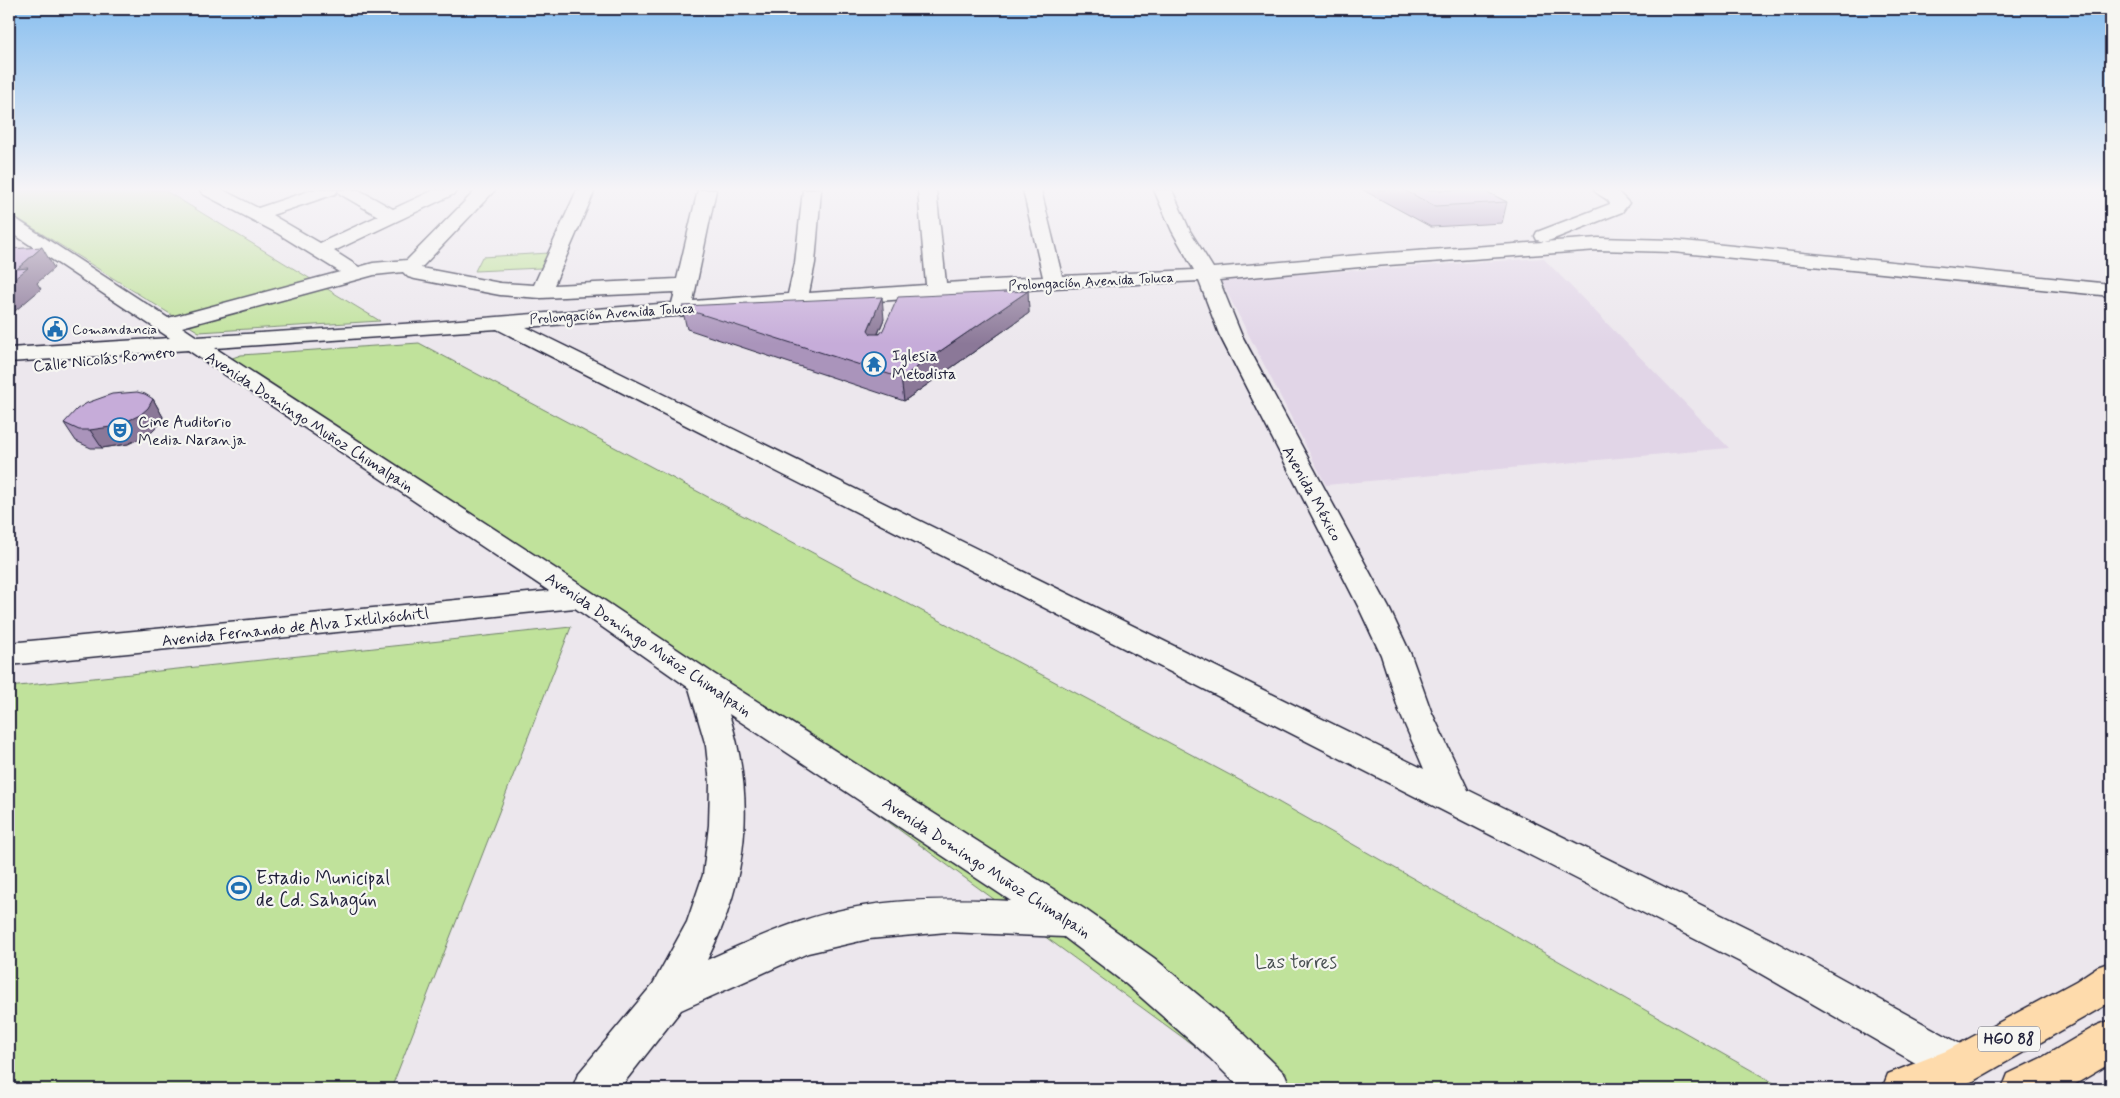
<svg xmlns="http://www.w3.org/2000/svg" width="2120" height="1098" viewBox="0 0 2120 1098" font-family="Mynerve,sans-serif">
<style>
.built{fill:#e1d5e7}
.green{fill:#c0e29b;stroke:#71826b}
.lines{fill:none;stroke-linecap:round;stroke-linejoin:round}
.street-casing{stroke:#22223b;stroke-width:3}
.primary-casing{stroke:#22223b;stroke-width:3}
.street{fill:#f6f6f2;fill-rule:evenodd}
.primary{fill:#fedbac;fill-rule:evenodd}
.wall{fill:#aa94bb;stroke:#22223b}
.shaded-wall{fill:#8b7898;stroke:#22223b}
.building{fill:#c6acd9;stroke:#22223b}
.labels{text-anchor:middle;stroke-width:4.5;stroke-linejoin:round;paint-order:stroke}
.far-street-label{font-size:14px;fill:#22223b;stroke:#f6f6f2}
.far-poi-label{font-size:14px;fill:#22223b;stroke:#f6f6f2;text-anchor:start}
.shield{fill:#f6f6f2;stroke:#626272;stroke-width:1}
.shield-label{font-size:15px;font-weight:bold;fill:#22223b}
.poi-label{font-size:16px;fill:#22223b;stroke:#f6f6f2;text-anchor:start}
.street-label{font-size:16px;fill:#22223b;stroke:#f6f6f2}
.near-poi-label{font-size:19px;fill:#22223b;stroke:#f6f6f2;text-anchor:start}
.near-park-label{font-size:19px;fill:#4a5253;stroke:#f6f6f2}
</style>
<rect width="100%" height="100%" fill="#ece7ed"/>
<filter id="ink" filterUnits="userSpaceOnUse"><feTurbulence type="fractalNoise" baseFrequency=".02" numOctaves="2"/><feDisplacementMap in="SourceGraphic" scale="10" xChannelSelector="R" yChannelSelector="G"/><feConvolveMatrix kernelMatrix="1 2 1 2 8 2 1 2 1" color-interpolation-filters="sRGB"/></filter>
<g filter="url(#ink)">
<path class="built" d="M 1543,258 L 1729,448 L 1326,485 L 1220,279 Z"/>
<path class="green" d="M 9,190 L 164,190 L 380,321 L 199,332 L 9,213 Z
M 549,253 L 541,268 L 475,271 L 482,257 Z
M 419,343 L 1243,782 L 1774,1083 L 1760,1089 L 1253,1089 L 595,607 L 224,361 L 241,355 Z
M 571,627 L 391,1089 L 9,1089 L 9,687 Z"/>
<g class="lines">
<g class="street-casing">
<path id="street" d="M 200,190 L 223,190 L 258,208 L 312,190 L 359,190 L 393,209 L 434,190 L 457,190 L 454,194 L 334,251 L 359,267 L 373,263 L 407,260 L 476,190 L 495,190 L 421,268 L 500,283 L 534,285 L 577,190 L 595,190 L 554,285 L 677,279 L 698,190 L 716,190 L 693,301 L 788,294 L 795,263 L 803,190 L 821,190 L 815,263 L 809,293 L 926,285 L 918,190 L 936,190 L 946,283 L 1043,277 L 1023,190 L 1041,190 L 1062,276 L 1194,270 L 1172,231 L 1154,190 L 1172,190 L 1190,231 L 1213,268 L 1360,255 L 1598,238 L 1673,240 L 2111,284 L 2111,296 L 1673,252 L 1598,250 L 1360,267 L 1219,280 L 1241,334 L 1389,608 L 1411,655 L 1431,711 L 1468,790 L 1770,939 L 1975,1052 L 1981,1066 L 1975,1080 L 1960,1086 L 1945,1080 L 1742,963 L 497,329 L 215,348 L 590,591 L 714,674 L 1086,910 L 1154,958 L 1240,1030 L 1285,1074 L 1291,1089 L 1241,1089 L 1210,1058 L 1126,984 L 1064,937 L 947,932 L 869,939 L 808,953 L 681,1010 L 619,1089 L 572,1089 L 578,1074 L 653,984 L 687,922 L 703,875 L 709,825 L 710,783 L 706,746 L 689,688 L 575,608 L 9,665 L 9,643 L 549,591 L 188,350 L 9,362 L 9,348 L 170,338 L 9,231 L 9,218 L 16,219 L 168,318 L 340,272 L 277,233 L 203,194 ZM 338,190 L 340,194 L 378,216 L 320,243 L 272,215 L 335,194 ZM 403,272 L 408,277 L 415,279 L 500,295 L 541,298 L 675,292 L 672,303 L 434,322 L 197,337 L 182,327 L 374,275 ZM 1199,281 L 1219,334 L 1359,608 L 1381,655 L 1399,711 L 1424,769 L 526,327 L 1054,288 ZM 729,714 L 1011,901 C 941,898 869,898 802,921 C 770,931 738,946 707,960 C 748,879 756,801 729,714 Z
M 1594,190 L 1616,190 L 1629,203 L 1622,212 L 1551,240 L 1544,242 L 1537,240 L 1535,236 L 1537,232 L 1610,204 C 1609,198 1598,196 1594,190 Z"/>
</g>
<g class="primary-casing">
<path id="primary" d="M 2111,962 L 2111,1002 L 1975,1080 L 1953,1089 L 1882,1089 L 1888,1074 L 1946,1051 L 2076,981 L 2097,967 Z
M 2111,1020 L 2111,1063 L 2067,1089 L 2002,1089 L 2008,1074 L 2043,1057 L 2096,1026 Z"/>
</g>
<use href="#street" class="street"/>
<use href="#primary" class="primary"/>
</g>
<path class="wall" d="M 1363,190 L 1483,190 L 1507,202 L 1502,223 L 1431,227 Z
M 1028,291 L 1029,313 L 904,401 L 687,329 L 682,308 L 884,319 L 878,334 Z
M 153,399 L 163,417 L 158,426 L 151,433 L 128,444 L 102,448 L 91,448 L 76,441 L 64,423 Z"/>
<path class="shaded-wall" d="M 42,247 L 54,268 L 37,283 L 41,289 L 9,316 L 9,283 L 17,269 Z
M 1028,291 L 1029,313 L 904,401 L 901,378 Z
M 882,297 L 884,319 L 870,352 L 868,330 Z
M 153,399 L 163,417 L 158,426 L 151,433 L 128,444 L 102,448 L 90,430 Z"/>
<path class="building" d="M 1404,190 L 1483,190 L 1507,202 L 1435,206 Z
M 42,247 L 17,269 L 28,268 L 9,283 L 9,249 Z
M 1028,291 L 901,378 L 682,308 L 683,306 L 882,297 L 868,330 L 871,334 L 880,334 L 883,330 L 898,297 Z
M 137,392 L 145,394 L 153,399 L 148,408 L 140,415 L 117,426 L 90,430 L 79,430 L 64,423 L 77,409 L 87,403 L 112,394 Z"/>
</g>
<linearGradient id="sky" x2="0" y2="1"><stop stop-color="#89bfef"/><stop offset="0.55" stop-color="#f6f4f7"/><stop offset="1" stop-color="#f6f4f7" stop-opacity="0"/></linearGradient>
<rect width="2120" height="344" fill="url(#sky)"/>
<defs>
<g id="civic-ring" transform="scale(1.25)"><circle r="9.5" fill="#f6f6f2" stroke="#1f6fb2" stroke-width="1.5"/><path d="M-.6-6.5H3V-4.5H.6V-3L4-1V1h2V6H-6V1h2V-1L-.6-3ZM-1.2 2.5V6h2.4V2.5Z" fill="#1f6fb2"/></g>
<g id="temple-ring" transform="scale(1.25)"><circle r="9.5" fill="#f6f6f2" stroke="#1f6fb2" stroke-width="1.5"/><path d="M0-6L5-2H3V0L6.5 2.5H4V6H1.5V3h-3V6H-4V2.5H-6.5L-3 0V-2H-5Z" fill="#1f6fb2"/></g>
<g id="theatre-ring" transform="scale(1.25)"><circle r="9.5" fill="#f6f6f2" stroke="#1f6fb2" stroke-width="1.5"/><path d="M-5-5.5Q0-4 5-5.5V0Q5 5 0 6Q-5 5-5 0ZM-3.3-2.5H-1v1.5H-3.3ZM1-2.5H3.3v1.5H1ZM-2.8 1Q0 5.5 2.8 1Z" fill="#1f6fb2"/></g>
<g id="stadium-ring" transform="scale(1.25)"><circle r="9.5" fill="#f6f6f2" stroke="#1f6fb2" stroke-width="1.5"/><path d="M0-5a6.5 5 0 1 0 0 10a6.5 5 0 1 0 0-10ZM-3.5-1.8h7v3.6h-7Z" fill="#1f6fb2"/></g>
</defs>
<g fill-rule="evenodd">
<use href="#civic-ring" x="55" y="329"/>
<use href="#temple-ring" x="874" y="364"/>
<use href="#theatre-ring" x="120" y="430"/>
<use href="#stadium-ring" x="239" y="888"/>
</g>
<g class="labels">
<g class="far-street-label">
<text transform="translate(1091 281) rotate(-3)" y="5">Prolongación Avenida Toluca</text>
<text transform="translate(612 313) rotate(-4)" y="5">Prolongación Avenida Toluca</text>
</g>
<g class="far-poi-label">
<text x="72" y="334">Comandancia</text>
</g>
<rect class="shield" x="1978" y="1026.5" width="62" height="25" rx="4"/>
<g class="shield-label">
<text x="2009" y="1044">HGO 88</text>
</g>
<g class="poi-label">
<text x="892" y="361">Iglesia<tspan x="892" dy="18">Metodista</tspan></text>
<text x="138" y="427">Cine Auditorio<tspan x="138" dy="18">Media Naranja</tspan></text>
</g>
<g class="street-label">
<text transform="translate(104 358) rotate(-6)" y="6">Calle Nicolás Romero</text>
<text transform="translate(310 421) rotate(33)" y="6">Avenida Domingo Muñoz Chimalpain</text>
<text transform="translate(1313 493) rotate(61)" y="6">Avenida México</text>
<text transform="translate(295 626) rotate(-6)" y="6">Avenida Fernando de Alva Ixtlilxóchitl</text>
<text transform="translate(649 644) rotate(34)" y="6">Avenida Domingo Muñoz Chimalpain</text>
<text transform="translate(987 867) rotate(33)" y="6">Avenida Domingo Muñoz Chimalpain</text>
</g>
<g class="near-poi-label">
<text x="256" y="884">Estadio Municipal<tspan x="256" dy="22">de Cd. Sahagún</tspan></text>
</g>
<g class="near-park-label">
<text x="1296" y="968">Las torres</text>
</g>
</g>
<rect width="2120" height="1098" fill="none" stroke="#f6f6f2" stroke-width="30"/>
<rect x="15" y="15" width="2090" height="1068" fill="none" stroke="#22223b" stroke-width="2" filter="url(#ink)"/>
</svg>
